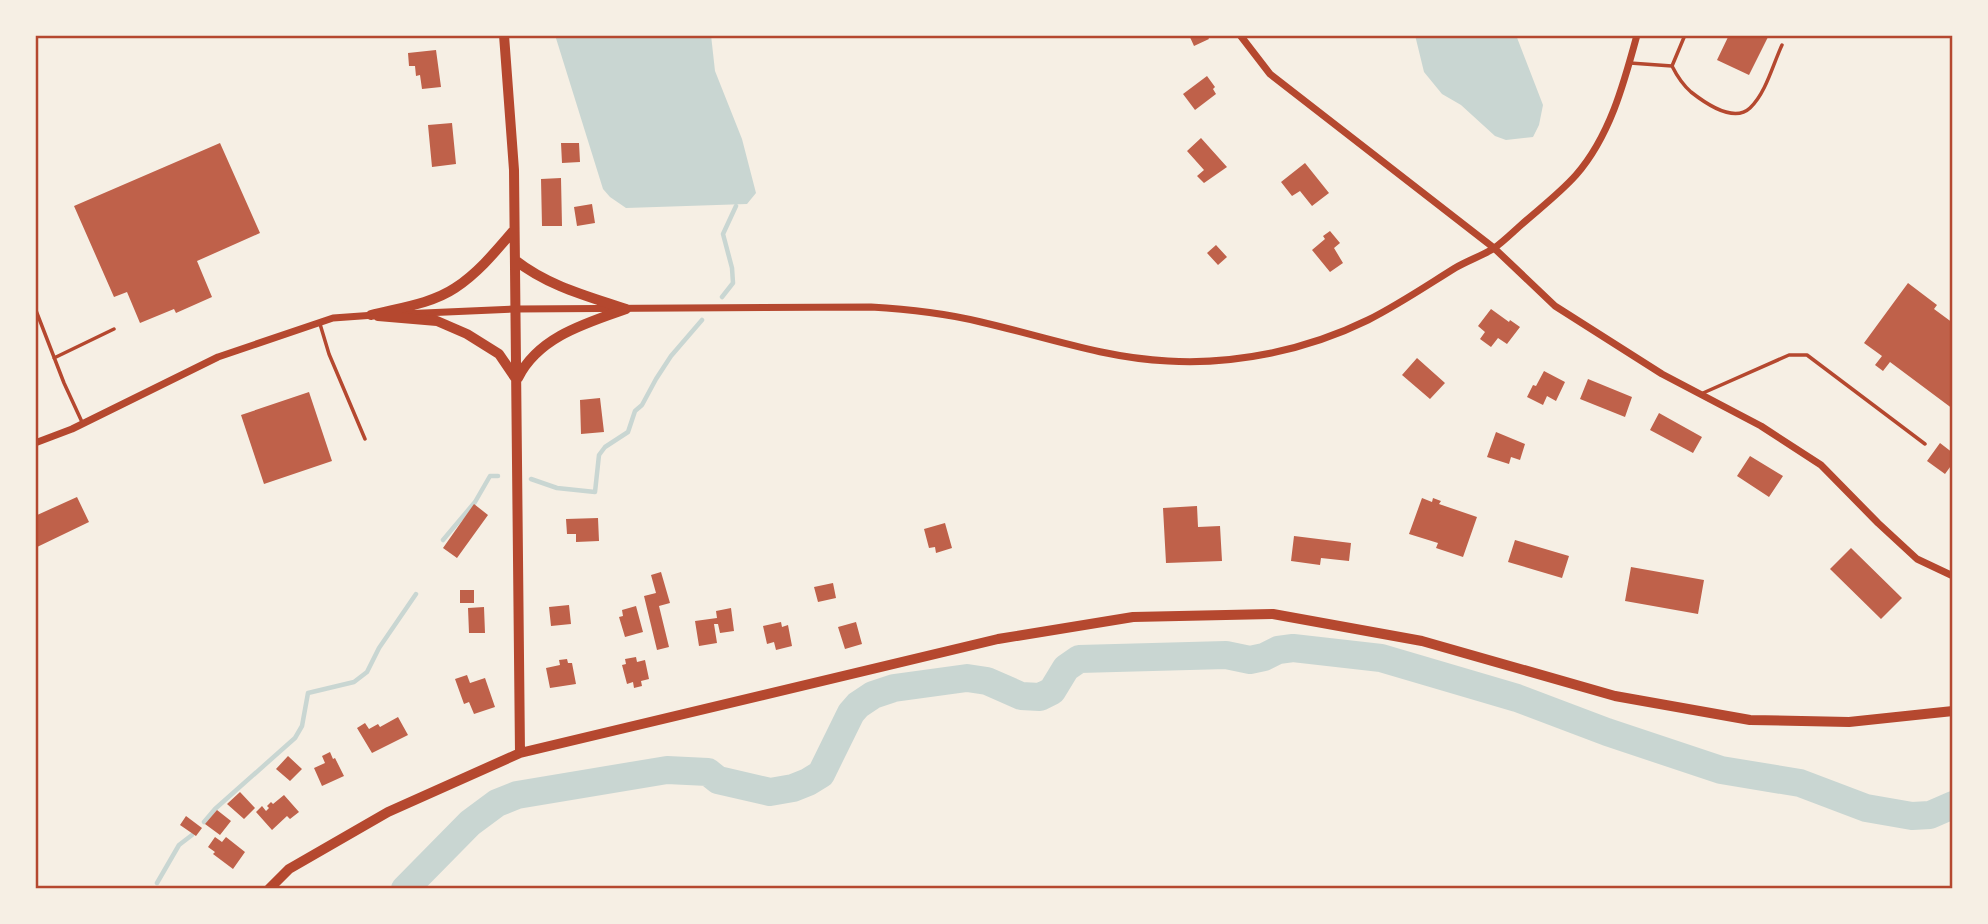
<svg xmlns="http://www.w3.org/2000/svg" width="1988" height="924" viewBox="0 0 1988 924" font-family="'PT Sans Narrow',sans-serif">
<style>
.water{fill:#c9d6d2}
.lines{fill:none;stroke-linecap:round;stroke-linejoin:round}
.stream{stroke:#c9d6d2;stroke-width:4.5}
.river{stroke:#c9d6d2;stroke-width:28}
.building{fill:#bf614a}
.service{stroke:#b5482f;stroke-width:3.5}
.minor{stroke:#b5482f;stroke-width:7}
.secondary{stroke:#b5482f;stroke-width:10}
.neatline{fill:none;stroke:#b5482f;stroke-width:2.5}
</style>
<rect width="100%" height="100%" fill="#f6efe4"/>
<path class="water" d="M 555,35 L 711,35 L 715,71 L 742,139 L 756,193 L 747,204 L 626,208 L 610,197 L 603,189 Z
M 1415,35 L 1516,35 L 1543,105 L 1539,125 L 1533,137 L 1506,140 L 1495,136 L 1461,105 L 1442,94 L 1424,72 Z"/>
<g class="lines">
<path class="stream" d="M 722,297 L 733,283 L 732,268 L 723,234 L 736,206
M 531,479 L 557,488 L 595,492 L 599,455 L 605,447 L 628,432 L 635,411 L 642,405 L 656,379 L 671,356 L 702,320
M 443,540 L 475,502 L 490,476 L 498,476
M 204,822 L 215,809 L 295,738 L 302,726 L 308,693 L 354,682 L 367,672 L 379,648 L 416,594
M 157,883 L 179,845 L 192,835"/>
<path class="river" d="M 405,889 L 470,823 L 497,803 L 517,795 L 667,770 L 708,772 L 718,780 L 770,792 L 793,788 L 808,782 L 821,774 L 851,713 L 858,705 L 873,695 L 894,688 L 967,678 L 987,681 L 1021,696 L 1040,697 L 1052,691 L 1066,668 L 1079,659 L 1226,655 L 1250,660 L 1264,657 L 1278,650 L 1293,648 L 1381,658 L 1517,698 L 1607,732 L 1721,770 L 1800,783 L 1866,808 L 1912,816 L 1930,815 L 1953,805"/>
</g>
<path class="building" d="M 1189,35 L 1207,35 L 1209,39 L 1194,46 Z
M 1729,35 L 1769,35 L 1749,75 L 1717,60 Z
M 436,50 L 441,87 L 422,89 L 420,75 L 416,76 L 415,66 L 409,66 L 408,53 Z
M 1207,76 L 1215,87 L 1213,89 L 1216,94 L 1195,110 L 1183,94 Z
M 452,123 L 456,164 L 432,167 L 428,125 Z
M 1201,138 L 1227,167 L 1204,183 L 1197,176 L 1204,170 L 1187,151 Z
M 220,143 L 260,233 L 197,261 L 212,297 L 176,313 L 174,309 L 140,323 L 127,292 L 114,297 L 74,206 Z
M 561,143 L 579,143 L 580,162 L 562,163 Z
M 1305,163 L 1329,193 L 1312,206 L 1300,191 L 1292,196 L 1281,182 Z
M 561,178 L 562,226 L 542,226 L 541,179 Z
M 592,204 L 595,223 L 577,226 L 574,207 Z
M 1330,231 L 1340,243 L 1334,248 L 1343,263 L 1330,272 L 1312,250 L 1325,239 L 1323,236 Z
M 1216,245 L 1227,257 L 1218,265 L 1207,253 Z
M 1908,283 L 1937,305 L 1934,309 L 1953,323 L 1953,409 L 1890,362 L 1883,371 L 1875,365 L 1882,356 L 1864,343 Z
M 1491,309 L 1509,322 L 1510,320 L 1520,327 L 1507,344 L 1498,338 L 1491,347 L 1480,339 L 1485,332 L 1478,326 Z
M 1417,358 L 1445,383 L 1430,399 L 1402,375 Z
M 1544,371 L 1565,382 L 1556,401 L 1547,396 L 1543,405 L 1527,397 L 1533,385 L 1536,386 Z
M 1588,379 L 1632,397 L 1625,417 L 1580,399 Z
M 309,392 L 332,461 L 264,484 L 241,415 Z
M 600,398 L 604,432 L 581,434 L 580,400 Z
M 1659,413 L 1702,437 L 1693,453 L 1650,430 Z
M 1496,432 L 1525,444 L 1520,460 L 1511,457 L 1509,464 L 1487,457 Z
M 1940,443 L 1953,453 L 1953,463 L 1945,474 L 1927,461 Z
M 1750,456 L 1783,476 L 1769,497 L 1737,476 Z
M 77,497 L 89,522 L 35,548 L 35,516 Z
M 1422,498 L 1432,502 L 1433,498 L 1441,501 L 1439,504 L 1477,517 L 1463,557 L 1436,548 L 1438,543 L 1409,534 Z
M 474,504 L 488,515 L 457,558 L 443,548 Z
M 1197,506 L 1198,527 L 1220,526 L 1222,561 L 1166,563 L 1163,508 Z
M 598,518 L 599,541 L 576,542 L 576,534 L 567,534 L 566,519 Z
M 945,523 L 952,548 L 936,553 L 935,547 L 929,548 L 924,529 Z
M 1294,536 L 1351,543 L 1349,561 L 1321,558 L 1320,565 L 1291,561 Z
M 1515,540 L 1569,556 L 1562,578 L 1508,562 Z
M 1851,548 L 1902,598 L 1881,619 L 1830,569 Z
M 1631,567 L 1704,580 L 1698,614 L 1625,601 Z
M 661,572 L 670,603 L 659,606 L 669,647 L 657,650 L 644,596 L 656,593 L 651,575 Z
M 833,583 L 836,598 L 818,602 L 814,587 Z
M 460,590 L 474,590 L 474,603 L 460,603 Z
M 569,605 L 571,624 L 551,626 L 549,607 Z
M 636,606 L 643,632 L 625,637 L 619,617 L 623,616 L 622,610 Z
M 484,607 L 485,633 L 469,633 L 468,608 Z
M 731,608 L 734,631 L 720,633 L 718,624 L 714,624 L 717,643 L 699,646 L 695,621 L 717,618 L 716,611 Z
M 781,622 L 782,627 L 788,625 L 792,646 L 776,650 L 774,642 L 767,644 L 763,626 Z
M 856,622 L 862,644 L 845,649 L 838,627 Z
M 636,657 L 637,662 L 645,660 L 649,679 L 641,681 L 642,686 L 634,688 L 633,682 L 627,684 L 622,665 L 626,664 L 625,659 Z
M 567,659 L 568,663 L 572,663 L 576,684 L 550,688 L 546,668 L 560,665 L 559,660 Z
M 467,675 L 470,683 L 485,678 L 495,707 L 474,714 L 469,702 L 464,704 L 455,679 Z
M 398,717 L 408,735 L 372,753 L 357,728 L 365,723 L 369,729 L 378,724 L 380,727 Z
M 330,752 L 333,759 L 335,758 L 344,776 L 322,786 L 314,768 L 325,763 L 322,756 Z
M 288,756 L 302,769 L 290,781 L 276,769 Z
M 240,792 L 255,808 L 244,819 L 227,804 Z
M 284,795 L 299,812 L 290,819 L 287,816 L 272,830 L 256,812 L 262,806 L 266,811 L 269,808 L 267,806 L 271,802 L 273,804 Z
M 217,810 L 231,821 L 220,835 L 205,824 Z
M 186,816 L 202,828 L 196,836 L 180,825 Z
M 215,837 L 222,842 L 226,837 L 245,852 L 233,869 L 213,854 L 215,852 L 208,847 Z"/>
<g class="lines">
<path class="service" d="M 1630,63 L 1672,66 L 1685,35
M 1672,66 C 1677,76 1683,85 1691,92 C 1705,103 1734,123 1750,108 C 1766,93 1773,64 1782,45
M 35,308 L 64,383 L 82,422
M 320,324 L 329,354 L 365,439
M 54,358 L 114,329
M 1703,393 L 1789,355 L 1807,355 L 1925,444"/>
<path class="minor" d="M 1240,35 L 1270,74 L 1494,248 L 1555,306 L 1662,374 L 1761,426 L 1821,465 L 1878,523 L 1917,559 L 1953,576
M 401,314 L 516,309 L 871,307 C 908,309 944,313 981,322 C 1042,336 1104,358 1168,361 C 1235,365 1307,350 1368,320 C 1398,305 1426,286 1455,268 C 1467,261 1481,256 1493,249 C 1503,242 1512,233 1521,225 C 1539,209 1560,193 1576,175 C 1610,136 1624,83 1637,35
M 35,443 L 72,429 L 218,357 L 333,318 L 375,315"/>
<path class="secondary" d="M 504,35 L 514,170 L 520,753
M 515,260 C 548,286 587,296 626,309
M 371,315 C 398,308 431,304 455,288 C 478,273 496,251 514,230
M 378,316 L 437,321 L 467,334 L 499,354 L 516,379
M 518,378 C 538,337 586,323 626,309
M 269,889 L 289,869 L 388,812 L 520,753 L 998,639 L 1133,617 L 1273,614 L 1422,641 L 1615,696 L 1750,720 L 1849,722 L 1953,711"/>
</g>
<rect width="1988" height="924" fill="none" stroke="#f6efe4" stroke-width="74"/>
<rect x="37" y="37" width="1914" height="850" class="neatline"/>
</svg>
